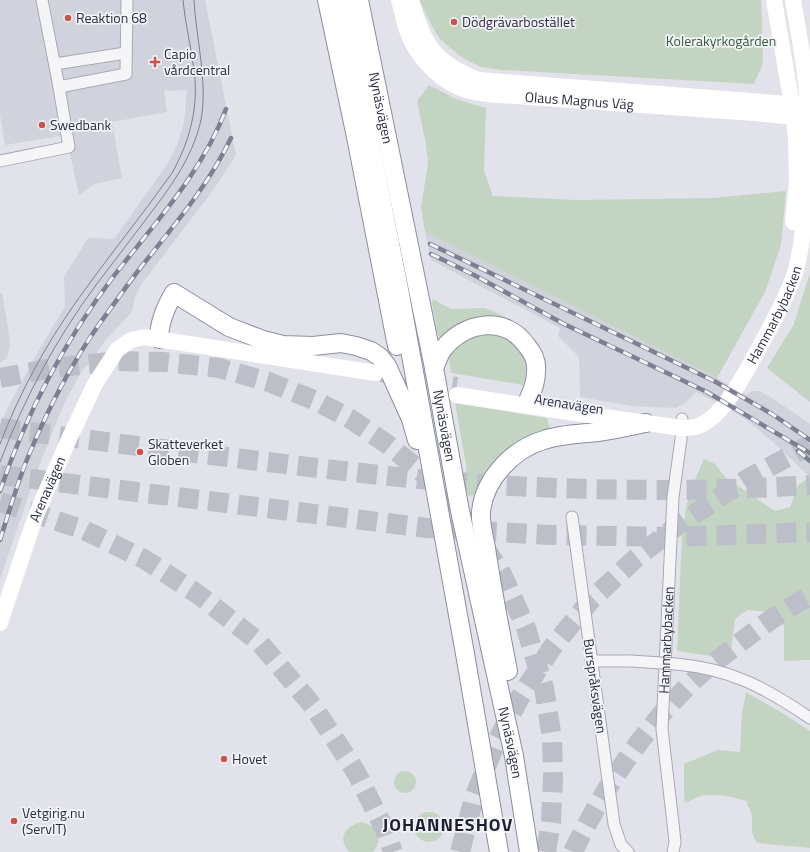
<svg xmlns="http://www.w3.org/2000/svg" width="810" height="852" viewBox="0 0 810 852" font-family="'Titillium Web',sans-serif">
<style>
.built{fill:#d0d2dc}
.green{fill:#c4d4c3}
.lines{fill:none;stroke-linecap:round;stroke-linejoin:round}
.secondary-tunnel{stroke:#bdbfc8;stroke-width:16;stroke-dasharray:16 8;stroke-linecap:butt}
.motorway-tunnel{stroke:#bdbfc8;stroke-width:20;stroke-dasharray:20 10;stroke-linecap:butt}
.minor-casing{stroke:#a7a9b4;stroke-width:13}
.trunk-casing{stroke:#8a8ea0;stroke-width:20}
.minor{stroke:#f5f5f8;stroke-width:11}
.secondary{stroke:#fff;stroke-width:16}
.trunk{stroke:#fff;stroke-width:18}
.tram{stroke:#7c8093;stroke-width:1}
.rail-casing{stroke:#7c8093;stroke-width:4.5}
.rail{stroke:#f2f3f7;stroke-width:3;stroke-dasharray:9;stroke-linecap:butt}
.minor-bridge-casing{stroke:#a7a9b4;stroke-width:13;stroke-linecap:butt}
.minor-bridge{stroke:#f5f5f8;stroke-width:11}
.poi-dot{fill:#cb534b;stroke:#f2f3f7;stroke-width:1.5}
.labels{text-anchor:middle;stroke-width:3.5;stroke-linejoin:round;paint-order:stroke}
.poi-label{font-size:14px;fill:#2a2e42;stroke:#f2f3f7;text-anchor:start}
.park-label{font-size:14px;fill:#385d39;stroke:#f2f3f7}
.street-label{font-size:14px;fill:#2a2e42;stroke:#f2f3f7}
.district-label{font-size:18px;font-weight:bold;letter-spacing:1px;fill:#1c1f32;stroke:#f2f3f7}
</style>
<rect width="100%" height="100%" fill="#e2e3ea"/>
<path class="built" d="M 0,0 L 205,0 L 236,155 L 214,189 L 141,285 L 134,300 L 132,312 L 104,342 L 79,376 L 64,404 L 49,441 L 33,482 L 0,580 L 0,425 L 10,403 L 42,345 L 65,306 L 64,277 L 88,238 L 114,239 L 168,163 L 178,143 L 184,122 L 187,90 L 164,91 L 167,112 L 112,122 L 122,178 L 94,184 L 79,195 L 66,135 L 5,145 L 0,115 Z
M 425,232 L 717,378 L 746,395 L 752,391 L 760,391 L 775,400 L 810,424 L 810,477 L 772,441 L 748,421 L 734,412 L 696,392 L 685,403 L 676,408 L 632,406 L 580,397 L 579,357 L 558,336 L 560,328 L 431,260 Z
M 0,293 L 2,293 L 8,327 L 10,345 L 7,358 L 0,363 Z"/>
<path class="green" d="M 419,0 L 761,0 L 763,64 L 754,84 L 502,70 L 481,67 L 463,58 L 450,48 L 439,38 L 432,26 Z
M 429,85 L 456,99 L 486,108 L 484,171 L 493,196 L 577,200 L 713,198 L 786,191 L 781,245 L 765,292 L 717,378 L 425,232 L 421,207 L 428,163 L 426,145 L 417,101 Z
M 810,273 L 810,402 L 767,368 L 794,324 Z
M 433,299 L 451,309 L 485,308 L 506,317 L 506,321 L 442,341 L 438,335 L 432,304 Z
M 474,334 L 504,334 C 515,345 527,352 526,369 C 526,375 525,380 523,385 L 451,373 L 449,360 L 451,351 Z
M 455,403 L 547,418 L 550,430 L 480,486 L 474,495 L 469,496 L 467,494 L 463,473 L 467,471 Z
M 704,459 L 715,464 L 726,478 L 775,511 L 790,507 L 798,485 L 810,477 L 810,660 L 784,661 L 784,627 L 779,613 L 747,610 L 735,619 L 730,659 L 677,651 L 682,534 L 687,503 L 696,477 Z
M 746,692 L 784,714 L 810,731 L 810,848 L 757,843 L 752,833 L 752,815 L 746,801 C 731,796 715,793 700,796 C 695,798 690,801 685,803 L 684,795 L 684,764 L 718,750 L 740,752 L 742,714 Z
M394 782a11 11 0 1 1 22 0a11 11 0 1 1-22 0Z
M414 827a15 15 0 1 1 30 0a15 15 0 1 1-30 0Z
M 361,822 C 377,825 384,838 373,852 L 349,852 C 337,838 345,826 361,822 Z"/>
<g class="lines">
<path class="secondary-tunnel" d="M 381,374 L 457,385"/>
<path class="motorway-tunnel" d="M 0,378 L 52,368 L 118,361 L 163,362 L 219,368 L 269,382 L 314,400 L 349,418 L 387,444 L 423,473 L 448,500 L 466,522
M 0,428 C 81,439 162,449 243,459 C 327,469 411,480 495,485 C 600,491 706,492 810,485
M 0,475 L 427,528 L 550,535 L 676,537 L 810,532
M 0,502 L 84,530 L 144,559 L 199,595 L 260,643 L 313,706 L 356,772 L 385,830 L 393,852
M 484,546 L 503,576 L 526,628 L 544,688 L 552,738 L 553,778 L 551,822 L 546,852
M 460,852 L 474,798 L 494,747 L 519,699 L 551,649 L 591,600 L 635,559 L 678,525 L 747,479 L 810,445
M 573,852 C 601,793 638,737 684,690 C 701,672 722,657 742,641 C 763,625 786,608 810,596"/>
<g class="minor-casing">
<g id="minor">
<path d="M 55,64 L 126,53"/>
<path d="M 59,87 L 126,74 L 127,0"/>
<path d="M 0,161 L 69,147 L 59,87 L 42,0"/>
<path d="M 572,517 L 614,824 L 621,845 L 628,852"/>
<path d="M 591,661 L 631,661"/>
<path d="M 676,664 C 731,669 764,687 810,718"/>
<path id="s1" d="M 673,852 L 675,842 L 673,823 L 662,729 L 673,497 L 681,439 L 682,419"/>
</g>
</g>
<g class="trunk-casing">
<g id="trunk">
<path d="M 327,0 L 356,137 L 397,346"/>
<path d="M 342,0 L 399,289 L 464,648 L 499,852"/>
<path id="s5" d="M 359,0 L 434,368 L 460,511 L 514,756 L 529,852"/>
<path d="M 159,339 C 159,322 165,308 174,293 L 229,327 L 263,340 L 283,345 L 313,346 L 341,343 L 356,346 L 371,351 L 380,357 L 387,366 L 411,419 L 417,440"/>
<path d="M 434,368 C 437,362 439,354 443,349 C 465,321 506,315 527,346 C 533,353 537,362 536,371 C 536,381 533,390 529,398"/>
<path d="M 508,671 C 500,630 492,589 486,548 C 484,537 480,523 481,512 C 484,479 513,449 544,440 C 561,434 580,434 598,432 C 614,430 630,426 646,423"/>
</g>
</g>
<use href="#minor" class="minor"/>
<g class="secondary">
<path id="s2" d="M 399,0 C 403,14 405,31 413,44 C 424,64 444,83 466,90 C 473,92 480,93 487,94 L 754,113 L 794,117 L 802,120"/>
<path d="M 411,0 C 423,44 435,64 479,80 L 801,105"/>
<path d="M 774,0 L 794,117 L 796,140 L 797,182 L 793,222"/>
<path id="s3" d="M 457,395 L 568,412 L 682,428 C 686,428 690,428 694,427 C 717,423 737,387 748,368 C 764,338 782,309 794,276 C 801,254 803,231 805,208 C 808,180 810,151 809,123 C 808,82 800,41 793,0"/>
<path id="s4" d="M 0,623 L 36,515 L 69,439 L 95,384 L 117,350 L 131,340 L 144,337 L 376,373"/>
</g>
<use href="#trunk" class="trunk"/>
<path class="tram" d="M 0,444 C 19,394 45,346 76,302 C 107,258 141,217 172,173 C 190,141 199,106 194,70 C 191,46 185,23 183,0
M 0,462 C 24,399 56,339 96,285 C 112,264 128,243 144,222 C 168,190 192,160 201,120 C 208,83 196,38 194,0"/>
<g class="rail-casing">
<path id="rail" d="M 430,244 L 714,381 L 772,414 L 810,440
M 431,254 L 474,275 L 564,324 L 707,392 L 810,453
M 798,451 L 810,461
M 0,491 C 26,414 64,342 113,277 C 154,224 202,173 226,109
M 0,540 C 9,512 17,484 28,457 C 47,411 71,364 100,323 C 115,303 129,282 145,262 C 177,222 209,184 231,138"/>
</g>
<use href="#rail" class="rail"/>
<g class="minor-bridge-casing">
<path id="minor-bridge" d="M 631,661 L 676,664"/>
</g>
<use href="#minor-bridge" class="minor-bridge"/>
</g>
<g class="poi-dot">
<circle cx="68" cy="18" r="4"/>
<circle cx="454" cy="22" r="4"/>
<path d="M153 56h4v4h4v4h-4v4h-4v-4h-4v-4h4z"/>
<circle cx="42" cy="125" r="4"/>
<circle cx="140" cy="452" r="4"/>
<circle cx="224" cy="759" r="4"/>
<circle cx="14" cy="821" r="4"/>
</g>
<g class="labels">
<g class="poi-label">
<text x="76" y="23">Reaktion 68</text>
<text x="462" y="27">Dödgrävarbostället</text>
<text x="164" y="59">Capio<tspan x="164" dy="16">vårdcentral</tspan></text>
<text x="50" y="130">Swedbank</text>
<text x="148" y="449">Skatteverket<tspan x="148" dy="16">Globen</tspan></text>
<text x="232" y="764">Hovet</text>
<text x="22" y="818">Vetgirig.nu<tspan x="22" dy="16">(ServIT)</tspan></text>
</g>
<g class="park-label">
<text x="721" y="46">Kolerakyrkogården</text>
</g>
<g class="street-label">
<text dy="5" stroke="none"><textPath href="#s2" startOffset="232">Olaus Magnus Väg</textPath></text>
<text dy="5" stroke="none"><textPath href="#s5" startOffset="110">Nynäsvägen</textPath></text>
<text dy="5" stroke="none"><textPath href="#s3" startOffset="381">Hammarbybacken</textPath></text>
<text transform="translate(569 404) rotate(9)" y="5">Arenavägen</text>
<text dy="5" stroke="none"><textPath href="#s5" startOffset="434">Nynäsvägen</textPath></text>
<text dy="5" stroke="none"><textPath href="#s4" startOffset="142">Arenavägen</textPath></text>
<text dy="5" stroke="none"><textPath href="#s1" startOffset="213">Hammarbybacken</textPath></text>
<text transform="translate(595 686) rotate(82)" y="5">Burspråksvägen</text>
<text dy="5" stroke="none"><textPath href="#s5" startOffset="758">Nynäsvägen</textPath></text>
</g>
<g class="district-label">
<text x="448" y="831">JOHANNESHOV</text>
</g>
</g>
</svg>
